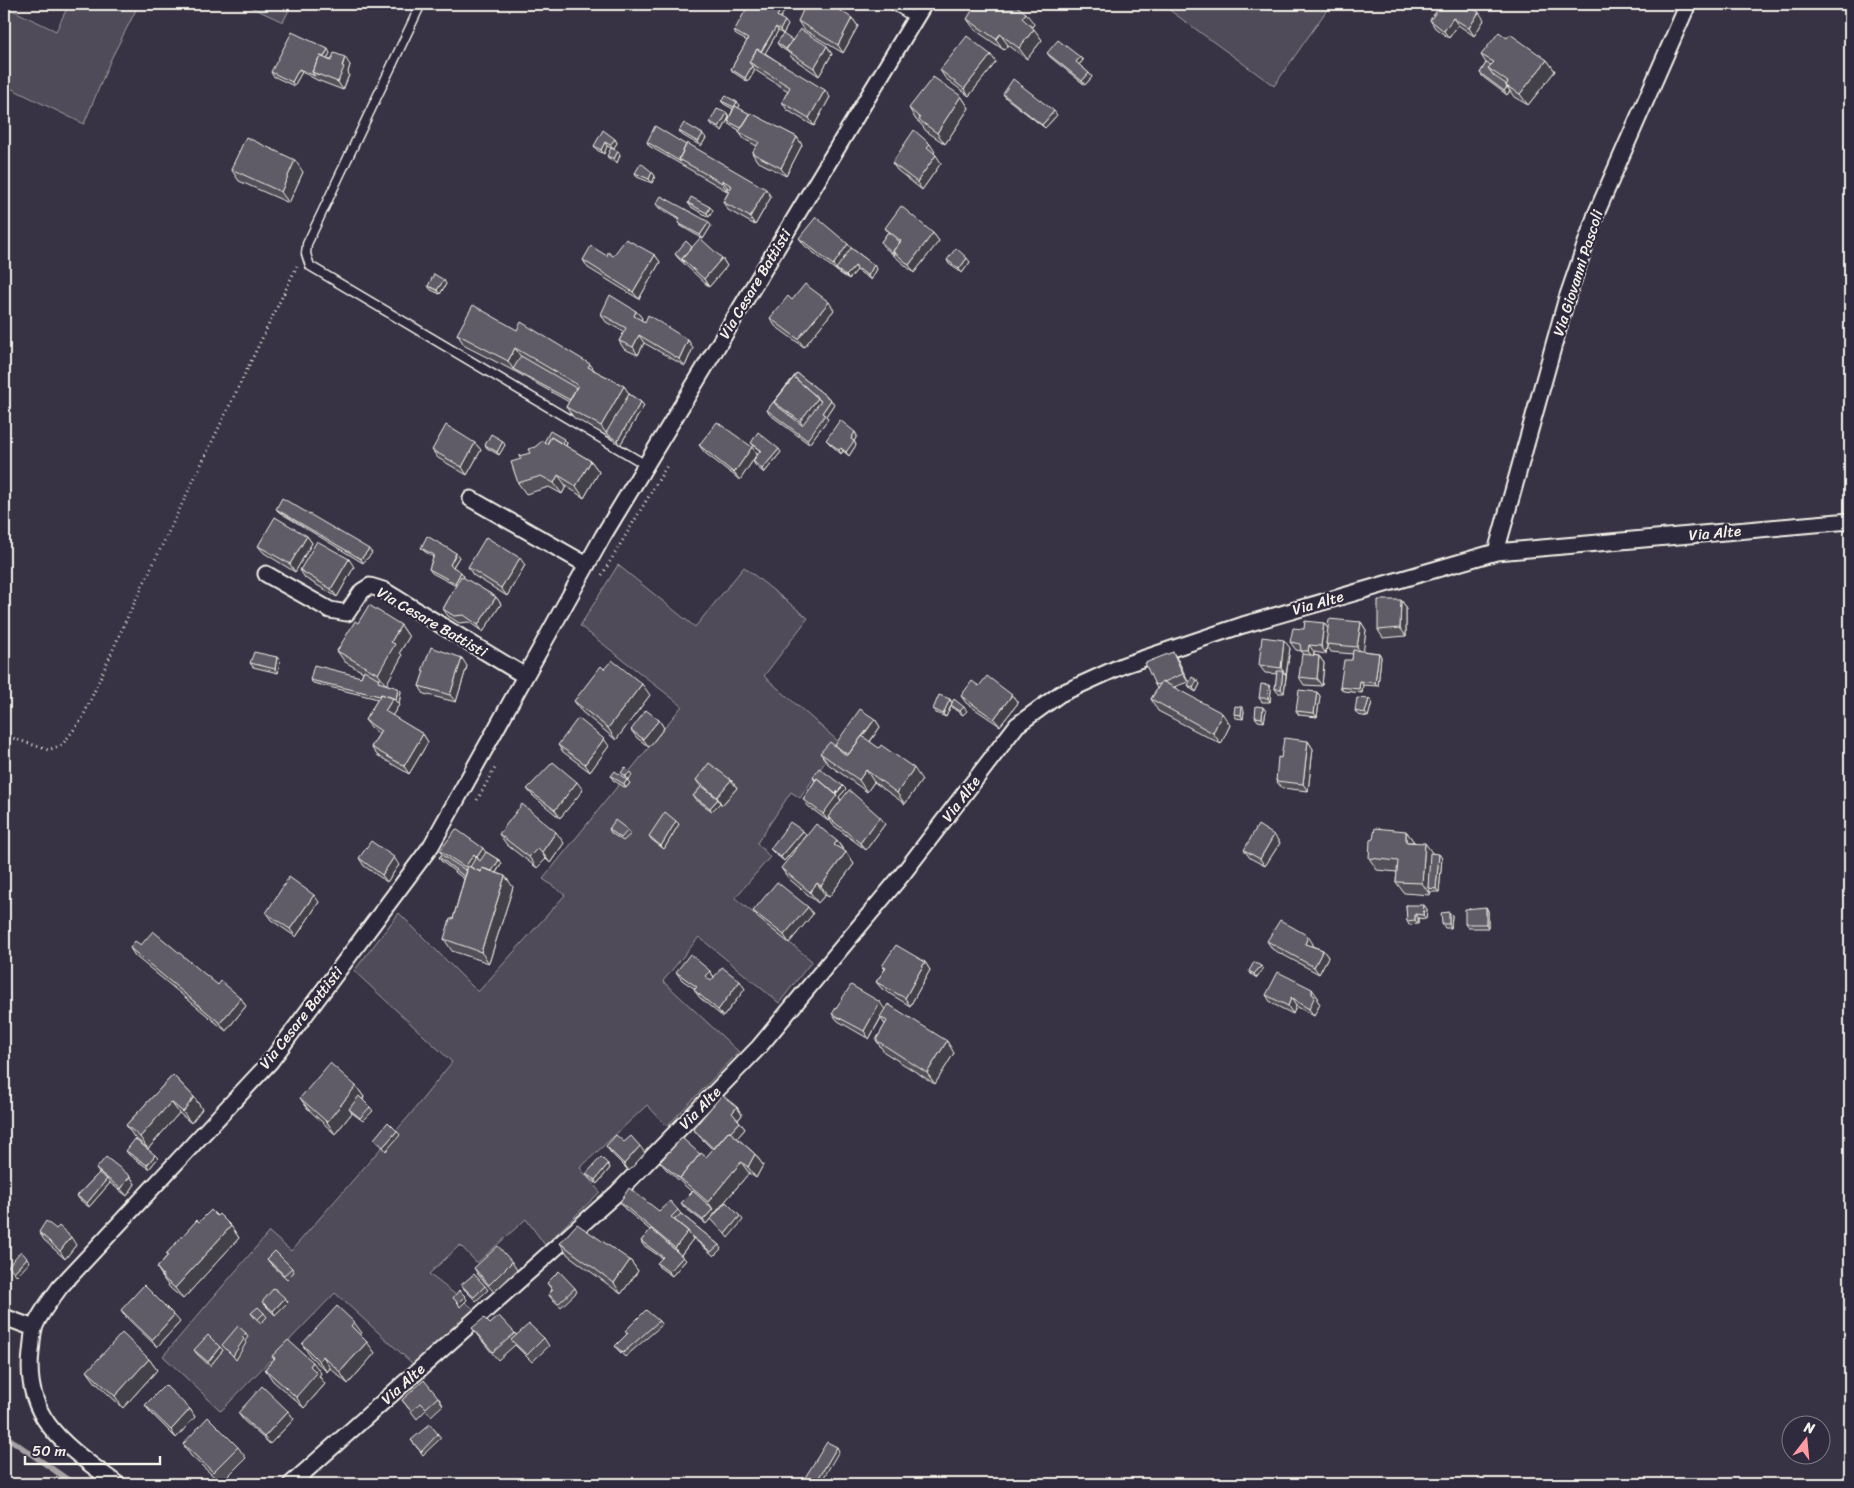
<svg xmlns="http://www.w3.org/2000/svg" width="1854" height="1488" viewBox="0 0 1854 1488" font-family="Sriracha,sans-serif">
<style>
.green{fill:#504b59;stroke:#a29ea0}
.lines{fill:none;stroke-linecap:round;stroke-linejoin:round}
.stream{stroke:#a6a2a4;stroke-width:5.5}
.lane-casing{stroke:#f4f1e8;stroke-width:11}
.street-casing{stroke:#f4f1e8;stroke-width:19}
.path{stroke:#f4f1e8;stroke-width:3;stroke-dasharray:1 4;stroke-linecap:butt}
.lane{stroke:#2f2a3d;stroke-width:8}
.street{stroke:#2f2a3d;stroke-width:15}
.wall{fill:#524f59;stroke:#f4f1e8}
.shaded-wall{fill:#424048;stroke:#f4f1e8}
.building{fill:#5f5c67;stroke:#f4f1e8;fill-rule:evenodd}
.labels{text-anchor:middle;stroke-width:4.5;stroke-linejoin:round;paint-order:stroke}
.street-label{font-size:15px;fill:#f4f1e8;stroke:#2f2a3d}
</style>
<rect width="100%" height="100%" fill="#373244"/>
<filter id="ink" filterUnits="userSpaceOnUse"><feTurbulence type="fractalNoise" baseFrequency=".02" numOctaves="2"/><feDisplacementMap in="SourceGraphic" scale="10" xChannelSelector="R" yChannelSelector="G"/><feConvolveMatrix kernelMatrix="1 2 1 2 8 2 1 2 1" color-interpolation-filters="sRGB"/></filter>
<g filter="url(#ink)">
<path class="green" d="M 69,4 L 139,4 L 111,59 L 84,124 L 4,85 L 4,6 L 56,31 Z
M 244,4 L 292,4 L 283,22 Z
M 1171,4 L 1331,4 L 1274,86 L 1168,9 Z
M 618,565 L 695,627 L 744,567 L 808,618 L 764,676 L 839,742 L 800,798 L 791,792 L 757,843 L 770,857 L 735,898 L 812,961 L 779,1003 L 699,937 L 663,981 L 739,1052 L 667,1126 L 647,1105 L 580,1168 L 600,1192 L 545,1245 L 526,1219 L 477,1263 L 460,1245 L 429,1274 L 474,1309 L 413,1364 L 335,1293 L 221,1411 L 163,1356 L 269,1232 L 291,1251 L 409,1116 L 452,1062 L 354,971 L 399,913 L 478,992 L 565,895 L 543,879 L 682,706 L 580,626 Z"/>
<g class="lines">
<path class="stream" d="M 4,1435 L 74,1484"/>
<g class="lane-casing">
<path id="lane" d="M 421,4 L 307,244 L 306,254 L 310,266 L 646,465
M 891,4 L 915,18"/>
</g>
<g class="street-casing">
<path id="street" d="M 471,499 L 587,565
M 1496,552 L 1566,301 L 1596,214 L 1688,4
M 266,574 L 330,610 L 347,613 L 362,591 L 370,586 L 383,590 L 525,676
M 4,1317 L 34,1328
M 117,1484 C 68,1447 23,1421 31,1352 C 32,1345 32,1336 34,1329 C 38,1315 52,1299 60,1287 L 270,1062 L 431,846 L 603,536 L 924,4
M 291,1484 L 617,1193 L 759,1047 L 902,875 L 1017,725 L 1060,694 L 1124,665 L 1243,625 L 1496,552 L 1850,521"/>
</g>
<path class="path" d="M 602,575 L 668,464
M 4,735 L 48,750 L 62,745 L 82,719 L 127,618 L 297,266
M 477,800 L 495,768"/>
<use href="#lane" class="lane"/>
<use href="#street" class="street"/>
</g>
<path class="wall" d="M 1442,4 L 1484,20 L 1474,36 L 1458,25 L 1449,38 L 1435,28 L 1430,20 Z
M 810,10 L 852,18 L 858,26 L 843,53 L 803,29 L 798,21 Z
M 780,18 L 788,25 L 783,34 L 778,31 L 765,53 L 830,97 L 814,126 L 787,110 L 782,102 L 788,91 L 755,70 L 748,82 L 733,72 L 731,69 L 747,41 L 736,35 L 734,31 Z
M 967,19 L 1034,24 L 1032,27 L 1042,40 L 1027,59 L 1008,45 L 1004,50 L 975,30 Z
M 1507,38 L 1547,60 L 1555,71 L 1528,105 L 1514,97 L 1510,91 L 1507,95 L 1483,77 L 1480,73 L 1486,63 L 1481,55 Z
M 792,40 L 832,54 L 819,76 L 791,57 L 788,52 L 780,47 L 777,43 Z
M 330,53 L 327,59 L 350,65 L 348,72 L 349,75 L 343,90 L 317,80 L 302,72 L 294,86 L 273,76 L 271,72 Z
M 1047,53 L 1080,57 L 1083,60 L 1079,65 L 1089,73 L 1092,77 L 1085,85 L 1050,57 Z
M 996,62 L 969,96 L 945,78 L 940,70 Z
M 1003,94 L 1057,115 L 1045,128 L 1006,98 Z
M 961,96 L 969,108 L 945,144 L 926,131 L 921,124 L 916,120 L 909,108 Z
M 721,101 L 740,105 L 738,108 L 750,114 L 797,137 L 802,145 L 786,176 L 757,161 L 752,153 L 757,146 L 744,139 L 739,132 L 739,130 L 730,125 L 728,121 L 733,109 L 724,104 Z
M 727,113 L 729,117 L 722,131 L 713,126 L 710,122 Z
M 679,131 L 706,138 L 701,146 L 682,135 Z
M 615,139 L 617,143 L 613,149 L 607,146 L 604,154 L 597,150 L 594,146 Z
M 647,142 L 771,197 L 755,225 L 728,210 L 723,202 L 730,189 L 727,187 L 727,191 L 649,146 Z
M 930,144 L 935,152 L 934,153 L 941,163 L 922,190 L 897,170 L 892,163 Z
M 618,151 L 620,155 L 617,163 L 610,160 L 607,156 Z
M 231,169 L 303,172 L 289,203 L 239,181 Z
M 652,172 L 655,176 L 652,183 L 637,177 L 635,173 Z
M 688,203 L 710,207 L 713,210 L 709,217 L 691,207 Z
M 656,204 L 711,226 L 703,239 L 681,226 L 678,223 L 680,220 L 659,208 Z
M 885,228 L 933,233 L 939,241 L 914,273 L 883,246 L 881,242 L 888,232 Z
M 799,238 L 851,248 L 874,265 L 877,269 L 871,280 L 857,270 L 849,279 L 838,272 L 805,246 Z
M 692,247 L 722,258 L 727,266 L 709,287 L 678,258 L 675,254 Z
M 655,255 L 660,262 L 639,299 L 588,268 L 583,260 L 607,256 Z
M 947,260 L 970,262 L 962,273 L 949,264 Z
M 446,284 L 440,294 L 431,290 L 428,286 Z
M 792,300 L 834,310 L 804,347 L 775,326 L 770,318 Z
M 636,311 L 642,318 L 641,320 L 688,340 L 693,348 L 685,366 L 644,343 L 638,355 L 624,349 L 619,341 L 624,332 L 606,322 L 601,314 Z
M 517,330 L 624,386 L 629,394 L 641,402 L 644,406 L 620,445 L 609,437 L 574,418 L 566,407 L 569,402 L 516,372 L 465,346 L 457,334 Z
M 797,373 L 831,400 L 834,404 L 826,416 L 828,419 L 809,444 L 769,414 L 767,410 Z
M 855,432 L 857,436 L 854,441 L 856,445 L 849,456 L 843,451 L 841,454 L 829,443 L 826,440 Z
M 564,439 L 567,443 L 566,446 L 591,461 L 599,472 L 584,498 L 566,486 L 562,494 L 549,487 L 526,494 L 518,483 L 530,453 L 535,447 L 544,442 Z
M 475,443 L 481,450 L 467,475 L 438,458 L 432,450 Z
M 751,443 L 781,452 L 764,473 L 755,465 L 753,461 L 760,451 L 754,446 Z
M 485,445 L 505,445 L 499,455 L 487,448 Z
M 699,445 L 757,454 L 740,480 L 705,453 Z
M 276,509 L 372,553 L 363,563 L 279,512 Z
M 307,536 L 312,543 L 295,572 L 264,553 L 258,546 Z
M 421,548 L 459,557 L 453,567 L 464,576 L 463,578 L 496,597 L 501,604 L 483,632 L 469,622 L 459,623 L 448,616 L 443,609 L 456,586 L 432,573 L 429,569 L 433,557 L 424,551 Z
M 525,565 L 507,596 L 473,575 L 468,567 Z
M 354,567 L 337,597 L 305,578 L 300,570 Z
M 1401,600 L 1406,607 L 1406,636 L 1383,638 L 1378,630 Z
M 1361,622 L 1366,630 L 1363,651 L 1379,653 L 1381,657 L 1378,686 L 1363,685 L 1362,693 L 1343,691 L 1340,687 L 1352,660 L 1353,654 L 1331,652 L 1327,645 L 1326,654 L 1314,652 L 1314,655 L 1319,656 L 1324,663 L 1322,686 L 1304,685 L 1299,677 L 1304,654 L 1301,651 L 1296,650 L 1290,642 L 1304,629 L 1324,623 L 1328,629 Z
M 358,623 L 401,625 L 409,637 L 400,652 L 402,656 L 386,684 L 401,691 L 399,704 L 397,703 L 399,705 L 392,716 L 423,734 L 428,742 L 409,774 L 377,755 L 371,747 L 379,734 L 371,727 L 365,720 L 378,699 L 313,683 L 310,680 L 361,677 L 363,672 L 345,662 L 337,651 Z
M 1290,648 L 1284,693 L 1278,693 L 1275,689 L 1277,674 L 1265,673 L 1259,665 Z
M 277,657 L 280,661 L 278,673 L 253,667 L 250,663 Z
M 1178,660 L 1188,682 L 1174,687 L 1230,725 L 1221,744 L 1158,711 L 1151,699 L 1157,688 L 1155,685 Z
M 467,666 L 456,702 L 424,694 L 419,686 L 424,673 L 422,671 Z
M 604,669 L 650,695 L 616,740 L 582,712 L 574,701 Z
M 1200,684 L 1196,692 L 1191,689 L 1188,685 Z
M 979,686 L 1012,695 L 1018,703 L 1000,726 L 966,703 L 961,696 Z
M 1271,689 L 1270,702 L 1262,702 L 1259,698 Z
M 1317,692 L 1320,696 L 1317,717 L 1299,715 L 1296,711 Z
M 950,699 L 952,703 L 967,711 L 963,715 L 954,709 L 951,705 L 946,717 L 936,713 L 933,709 Z
M 1372,702 L 1368,717 L 1358,715 L 1355,711 Z
M 1244,711 L 1243,719 L 1236,718 L 1234,714 Z
M 1266,711 L 1264,722 L 1258,721 L 1255,717 Z
M 875,719 L 880,727 L 870,742 L 922,780 L 905,804 L 874,782 L 867,792 L 828,764 L 820,753 L 836,747 Z
M 659,720 L 664,728 L 649,747 L 637,738 L 631,730 Z
M 1308,741 L 1313,749 L 1308,791 L 1282,788 L 1276,781 L 1281,758 Z
M 558,745 L 609,746 L 590,772 L 563,752 Z
M 611,776 L 627,780 L 630,783 L 626,788 L 613,780 Z
M 813,777 L 846,789 L 839,797 L 841,801 L 885,824 L 866,850 L 833,825 L 829,819 L 828,821 L 808,806 L 803,799 L 815,781 Z
M 696,780 L 731,780 L 737,788 L 722,805 L 720,803 L 712,811 L 695,799 L 693,796 L 701,787 Z
M 527,789 L 583,790 L 560,818 L 533,796 Z
M 679,824 L 664,849 L 652,840 L 649,836 Z
M 609,829 L 628,830 L 631,834 L 623,841 L 611,833 Z
M 803,831 L 806,835 L 784,861 L 773,852 L 770,849 Z
M 1406,831 L 1414,842 L 1432,853 L 1442,858 L 1439,892 L 1430,892 L 1430,895 L 1404,893 L 1396,882 L 1397,872 L 1377,870 L 1369,858 Z
M 499,834 L 564,843 L 550,863 L 546,859 L 537,868 L 507,845 Z
M 1274,835 L 1280,843 L 1265,866 L 1250,858 L 1244,850 Z
M 837,841 L 854,864 L 829,897 L 825,895 L 818,903 L 789,879 L 781,868 Z
M 440,851 L 486,852 L 499,860 L 502,863 L 496,873 L 513,887 L 489,963 L 452,951 L 444,939 L 453,919 L 464,879 L 441,861 L 439,857 L 442,855 Z
M 359,858 L 399,865 L 387,882 L 364,866 Z
M 319,902 L 296,937 L 271,920 L 266,913 Z
M 1406,905 L 1427,909 L 1426,919 L 1418,918 L 1418,924 L 1409,925 L 1407,921 Z
M 808,907 L 813,914 L 789,943 L 758,918 L 753,911 Z
M 1486,907 L 1488,911 L 1488,928 L 1468,928 L 1465,924 Z
M 1452,915 L 1451,928 L 1445,928 L 1442,924 Z
M 1267,941 L 1313,944 L 1312,946 L 1323,950 L 1328,957 L 1319,974 L 1272,949 Z
M 141,945 L 218,985 L 246,1006 L 226,1031 L 135,956 L 130,948 Z
M 925,962 L 930,970 L 910,1006 L 882,989 L 876,982 L 885,969 L 882,966 Z
M 1261,966 L 1263,969 L 1257,978 L 1251,974 L 1249,971 Z
M 710,971 L 714,977 L 745,989 L 723,1017 L 700,998 L 694,990 L 695,989 L 682,980 L 676,972 Z
M 1266,995 L 1317,996 L 1317,1000 L 1320,1004 L 1314,1016 L 1296,1006 L 1293,1014 L 1271,1003 Z
M 885,1010 L 954,1053 L 935,1084 L 884,1052 L 876,1040 L 885,1025 L 881,1018 L 869,1039 L 838,1021 L 832,1014 Z
M 173,1075 L 194,1097 L 202,1109 L 191,1123 L 179,1113 L 148,1149 L 134,1137 L 126,1125 Z
M 356,1086 L 364,1097 L 363,1100 L 370,1107 L 373,1111 L 363,1121 L 352,1113 L 335,1134 L 308,1109 L 300,1098 Z
M 737,1107 L 742,1115 L 738,1120 L 745,1129 L 737,1138 L 755,1154 L 763,1165 L 756,1178 L 749,1173 L 706,1224 L 684,1207 L 681,1203 L 692,1192 L 666,1169 L 660,1162 L 700,1154 L 706,1157 L 713,1150 L 699,1136 L 693,1129 Z
M 606,1146 L 645,1153 L 629,1171 L 611,1153 Z
M 126,1151 L 155,1155 L 158,1158 L 149,1169 L 129,1155 Z
M 608,1164 L 610,1168 L 597,1184 L 589,1178 L 586,1174 Z
M 96,1169 L 130,1176 L 135,1184 L 127,1196 L 110,1183 L 89,1207 L 80,1200 L 77,1196 L 99,1173 Z
M 620,1202 L 659,1211 L 678,1210 L 681,1214 L 719,1245 L 721,1249 L 714,1256 L 693,1238 L 693,1239 L 681,1255 L 686,1260 L 672,1276 L 659,1267 L 657,1263 L 662,1258 L 643,1245 L 641,1241 L 650,1230 L 625,1209 Z
M 217,1216 L 231,1226 L 239,1238 L 183,1299 L 170,1288 L 162,1277 L 162,1276 L 157,1268 L 167,1256 L 166,1254 L 199,1222 Z
M 39,1232 L 76,1245 L 65,1259 L 44,1240 Z
M 560,1243 L 630,1260 L 638,1271 L 621,1294 L 568,1255 Z
M 267,1259 L 292,1268 L 294,1272 L 287,1279 L 270,1263 Z
M 512,1262 L 517,1270 L 494,1292 L 479,1276 L 474,1268 Z
M 547,1283 L 575,1288 L 577,1292 L 561,1307 L 551,1298 L 548,1294 L 552,1290 Z
M 461,1285 L 485,1286 L 488,1290 L 476,1301 L 464,1289 Z
M 285,1298 L 288,1302 L 275,1315 L 262,1302 Z
M 121,1310 L 180,1322 L 157,1347 L 126,1317 Z
M 251,1313 L 264,1313 L 267,1317 L 261,1323 L 254,1317 Z
M 659,1321 L 662,1325 L 625,1357 L 618,1350 L 615,1346 L 627,1334 L 625,1331 Z
M 354,1322 L 362,1333 L 360,1335 L 375,1353 L 348,1384 L 330,1368 L 327,1372 L 310,1356 L 302,1344 Z
M 490,1324 L 515,1333 L 516,1335 L 544,1338 L 549,1346 L 532,1362 L 515,1345 L 498,1360 L 478,1336 L 472,1328 Z
M 220,1347 L 223,1350 L 210,1366 L 197,1354 L 194,1350 Z
M 272,1356 L 321,1373 L 319,1376 L 325,1384 L 304,1408 L 273,1381 L 265,1369 L 274,1359 Z
M 149,1359 L 157,1370 L 123,1408 L 95,1382 L 87,1371 Z
M 438,1397 L 443,1405 L 431,1416 L 426,1410 L 417,1419 L 402,1400 Z
M 145,1405 L 190,1409 L 195,1417 L 176,1438 L 150,1412 Z
M 288,1411 L 294,1419 L 270,1444 L 244,1421 L 238,1413 Z
M 438,1434 L 441,1438 L 423,1455 L 411,1440 Z
M 183,1444 L 238,1447 L 246,1458 L 221,1483 L 191,1456 Z"/>
<path class="shaded-wall" d="M 784,4 L 789,4 L 779,20 L 777,16 Z
M 1479,12 L 1484,20 L 1474,36 L 1469,28 Z
M 1026,13 L 1034,24 L 1030,30 L 1022,18 Z
M 852,18 L 858,26 L 843,53 L 838,45 Z
M 1453,18 L 1458,25 L 1449,38 L 1444,31 Z
M 785,21 L 788,25 L 783,34 L 780,30 Z
M 776,27 L 778,31 L 757,67 L 754,64 Z
M 1034,29 L 1042,40 L 1027,59 L 1019,48 Z
M 1000,34 L 1008,45 L 1004,50 L 996,39 Z
M 827,46 L 832,54 L 819,76 L 814,68 Z
M 328,49 L 330,53 L 320,75 L 316,74 Z
M 991,55 L 996,62 L 969,96 L 964,89 Z
M 345,57 L 350,65 L 348,72 L 349,75 L 343,90 L 338,82 Z
M 1080,57 L 1083,60 L 1078,66 L 1076,62 Z
M 1547,60 L 1555,71 L 1528,105 L 1520,94 Z
M 752,66 L 755,70 L 748,82 L 745,78 Z
M 299,69 L 302,72 L 294,86 L 292,82 Z
M 1089,73 L 1092,77 L 1085,85 L 1082,81 Z
M 1507,87 L 1510,91 L 1507,95 L 1504,91 Z
M 825,90 L 830,97 L 814,126 L 809,118 Z
M 961,96 L 969,108 L 945,144 L 937,133 Z
M 737,102 L 740,105 L 737,111 L 734,107 Z
M 1054,111 L 1057,115 L 1045,128 L 1042,125 Z
M 727,113 L 729,117 L 722,131 L 719,127 Z
M 703,134 L 706,138 L 701,146 L 698,142 Z
M 797,137 L 802,145 L 786,176 L 781,168 Z
M 615,139 L 617,143 L 613,149 L 610,145 Z
M 605,142 L 607,146 L 604,154 L 601,150 Z
M 618,151 L 620,155 L 617,163 L 614,159 Z
M 936,155 L 941,163 L 922,190 L 917,182 Z
M 295,160 L 303,172 L 289,203 L 281,192 Z
M 652,172 L 655,176 L 652,183 L 649,179 Z
M 722,180 L 727,187 L 727,191 L 722,183 Z
M 766,189 L 771,197 L 755,225 L 750,217 Z
M 710,207 L 713,210 L 709,217 L 707,213 Z
M 709,222 L 711,226 L 703,239 L 700,235 Z
M 933,233 L 939,241 L 914,273 L 909,265 Z
M 848,244 L 854,251 L 836,269 L 838,272 L 833,265 Z
M 655,255 L 660,262 L 639,299 L 633,292 Z
M 722,258 L 727,266 L 709,287 L 704,279 Z
M 967,258 L 970,262 L 962,273 L 959,269 Z
M 874,265 L 877,269 L 871,280 L 868,276 Z
M 855,266 L 857,270 L 849,279 L 846,276 Z
M 444,280 L 446,284 L 440,294 L 437,290 Z
M 829,302 L 834,310 L 804,347 L 798,339 Z
M 636,311 L 642,318 L 639,323 L 634,316 Z
M 639,335 L 644,343 L 638,355 L 633,347 Z
M 688,340 L 693,348 L 685,366 L 679,359 Z
M 515,348 L 523,360 L 513,369 L 508,361 Z
M 590,364 L 598,375 L 588,367 Z
M 624,386 L 632,398 L 606,433 L 601,426 Z
M 818,398 L 823,405 L 805,429 L 800,421 Z
M 831,400 L 834,404 L 826,416 L 828,419 L 809,444 L 807,440 L 822,413 Z
M 641,402 L 644,406 L 620,445 L 617,441 Z
M 855,432 L 857,436 L 854,441 L 856,445 L 849,456 L 846,452 L 851,439 Z
M 564,439 L 567,443 L 563,451 L 561,447 Z
M 503,441 L 505,445 L 499,455 L 497,452 Z
M 475,443 L 481,450 L 467,475 L 462,467 Z
M 752,447 L 757,454 L 740,480 L 734,473 Z
M 841,448 L 843,451 L 841,454 L 839,450 Z
M 779,449 L 781,452 L 764,473 L 762,469 Z
M 591,461 L 599,472 L 584,498 L 576,486 Z
M 558,475 L 566,486 L 562,494 L 554,483 Z
M 307,536 L 312,543 L 295,572 L 290,564 Z
M 369,549 L 372,553 L 363,563 L 361,559 Z
M 456,553 L 459,557 L 452,568 L 450,565 Z
M 520,558 L 525,565 L 507,596 L 501,588 Z
M 349,559 L 354,567 L 337,597 L 331,589 Z
M 461,572 L 464,576 L 458,587 L 455,583 Z
M 496,597 L 501,604 L 483,632 L 478,625 Z
M 1401,600 L 1406,607 L 1406,636 L 1400,628 Z
M 1361,622 L 1366,630 L 1363,655 L 1357,647 Z
M 1324,623 L 1329,630 L 1326,644 L 1327,645 L 1326,654 L 1321,646 Z
M 401,625 L 409,637 L 400,652 L 402,656 L 386,685 L 378,674 L 391,642 Z
M 1284,640 L 1290,648 L 1286,675 L 1281,668 Z
M 1309,645 L 1314,652 L 1313,658 L 1308,651 Z
M 1173,652 L 1178,660 L 1188,682 L 1183,674 Z
M 1379,653 L 1381,657 L 1378,686 L 1375,683 Z
M 1319,656 L 1324,663 L 1322,686 L 1317,679 Z
M 277,657 L 280,661 L 278,673 L 275,669 Z
M 462,658 L 467,666 L 456,702 L 450,695 Z
M 1283,671 L 1286,675 L 1284,693 L 1281,689 Z
M 1197,680 L 1200,684 L 1196,692 L 1193,688 Z
M 1360,681 L 1363,685 L 1362,693 L 1359,689 Z
M 642,684 L 650,695 L 616,740 L 608,728 Z
M 1269,685 L 1271,689 L 1270,702 L 1268,698 Z
M 398,688 L 401,691 L 399,704 L 396,700 Z
M 1317,692 L 1320,696 L 1317,717 L 1314,713 Z
M 1012,695 L 1018,703 L 1000,726 L 994,719 Z
M 393,698 L 399,705 L 390,719 L 385,711 Z
M 950,699 L 952,703 L 946,717 L 943,714 Z
M 1369,699 L 1372,702 L 1368,717 L 1365,713 Z
M 964,707 L 967,711 L 963,715 L 960,711 Z
M 1242,707 L 1244,711 L 1243,719 L 1241,715 Z
M 1263,707 L 1266,711 L 1264,722 L 1262,718 Z
M 1222,713 L 1230,725 L 1221,744 L 1213,733 Z
M 875,719 L 880,727 L 854,764 L 849,756 Z
M 659,720 L 664,728 L 649,747 L 643,739 Z
M 423,734 L 428,742 L 409,774 L 404,766 Z
M 604,739 L 609,746 L 590,772 L 585,764 Z
M 1308,741 L 1313,749 L 1308,791 L 1303,784 Z
M 914,768 L 922,780 L 905,804 L 897,793 Z
M 866,770 L 874,782 L 867,792 L 859,780 Z
M 630,772 L 632,775 L 628,780 L 626,776 Z
M 627,780 L 630,783 L 626,788 L 624,784 Z
M 731,780 L 737,788 L 722,805 L 717,797 Z
M 577,782 L 583,790 L 560,818 L 555,810 Z
M 843,786 L 846,789 L 839,797 L 842,803 L 828,817 L 829,819 L 828,821 L 823,814 L 835,795 Z
M 718,799 L 720,803 L 712,811 L 710,808 Z
M 880,817 L 885,824 L 866,850 L 860,843 Z
M 676,821 L 679,824 L 664,849 L 661,846 Z
M 803,831 L 806,835 L 784,861 L 781,857 Z
M 1406,831 L 1414,842 L 1406,842 Z
M 556,832 L 564,843 L 550,863 L 542,852 Z
M 1274,835 L 1280,843 L 1265,866 L 1260,859 Z
M 837,841 L 845,853 L 834,845 Z
M 1425,843 L 1433,854 L 1428,888 L 1430,892 L 1430,895 L 1422,883 Z
M 483,848 L 488,856 L 482,865 L 477,857 Z
M 538,848 L 546,859 L 537,868 L 529,857 Z
M 846,852 L 854,864 L 829,897 L 821,886 Z
M 474,854 L 479,861 L 470,875 L 465,867 Z
M 1439,854 L 1442,858 L 1439,892 L 1436,889 Z
M 394,857 L 399,865 L 387,882 L 382,875 Z
M 499,860 L 502,863 L 489,883 L 486,879 Z
M 505,876 L 513,887 L 489,963 L 481,952 Z
M 817,883 L 825,895 L 818,903 L 810,892 Z
M 314,895 L 319,902 L 296,937 L 290,929 Z
M 1424,905 L 1427,909 L 1426,919 L 1423,915 Z
M 808,907 L 813,914 L 789,943 L 784,935 Z
M 1486,907 L 1488,911 L 1488,928 L 1486,924 Z
M 1449,912 L 1452,915 L 1451,928 L 1449,924 Z
M 1415,914 L 1418,918 L 1418,924 L 1415,920 Z
M 1308,936 L 1313,944 L 1310,951 L 1305,944 Z
M 1323,950 L 1328,957 L 1319,974 L 1314,967 Z
M 925,962 L 930,970 L 910,1006 L 905,998 Z
M 1261,966 L 1263,969 L 1257,978 L 1254,974 Z
M 710,971 L 715,979 L 711,984 L 705,976 Z
M 740,981 L 745,989 L 723,1017 L 718,1010 Z
M 1312,989 L 1317,996 L 1317,1000 L 1320,1004 L 1314,1016 L 1309,1009 L 1312,994 Z
M 241,998 L 246,1006 L 226,1031 L 220,1023 Z
M 1291,998 L 1296,1006 L 1293,1014 L 1288,1006 Z
M 880,1002 L 885,1010 L 869,1039 L 864,1031 Z
M 947,1041 L 954,1053 L 935,1084 L 927,1073 Z
M 356,1086 L 364,1097 L 353,1112 L 349,1109 L 352,1113 L 335,1134 L 327,1122 Z
M 194,1097 L 202,1109 L 191,1123 L 183,1112 Z
M 171,1102 L 179,1113 L 148,1149 L 140,1137 Z
M 737,1107 L 742,1115 L 737,1121 L 732,1113 Z
M 740,1122 L 745,1129 L 720,1158 L 715,1150 Z
M 397,1131 L 400,1135 L 386,1151 L 383,1147 Z
M 640,1146 L 645,1153 L 629,1171 L 624,1164 Z
M 755,1154 L 763,1165 L 756,1178 L 748,1167 Z
M 155,1155 L 158,1158 L 149,1169 L 147,1165 Z
M 741,1162 L 749,1173 L 706,1224 L 703,1220 L 713,1209 L 708,1202 Z
M 608,1164 L 610,1168 L 597,1184 L 595,1180 Z
M 130,1176 L 135,1184 L 127,1196 L 121,1189 Z
M 107,1179 L 110,1183 L 89,1207 L 87,1203 Z
M 740,1216 L 743,1220 L 728,1238 L 725,1234 Z
M 231,1226 L 239,1238 L 183,1299 L 175,1288 Z
M 688,1231 L 693,1239 L 680,1256 L 675,1248 Z
M 71,1237 L 76,1245 L 65,1259 L 60,1251 Z
M 683,1257 L 686,1260 L 672,1276 L 669,1272 Z
M 27,1258 L 30,1262 L 17,1276 L 14,1272 Z
M 630,1260 L 638,1271 L 621,1294 L 614,1283 Z
M 465,1296 L 467,1300 L 460,1307 L 458,1303 Z
M 285,1298 L 288,1302 L 275,1315 L 273,1311 Z
M 174,1315 L 180,1322 L 157,1347 L 152,1340 Z
M 246,1333 L 248,1337 L 245,1341 L 246,1343 L 236,1360 L 233,1356 L 242,1337 Z
M 367,1342 L 375,1353 L 348,1384 L 340,1372 Z
M 220,1347 L 223,1350 L 210,1366 L 208,1362 Z
M 323,1356 L 330,1368 L 327,1372 L 319,1361 Z
M 149,1359 L 157,1370 L 123,1408 L 115,1396 Z
M 313,1362 L 321,1373 L 319,1376 L 325,1384 L 304,1408 L 296,1397 L 310,1366 Z
M 190,1409 L 195,1417 L 176,1438 L 171,1430 Z
M 288,1411 L 294,1419 L 270,1444 L 264,1437 Z
M 837,1447 L 839,1451 L 820,1484 L 815,1484 Z"/>
<path class="building" d="M 749,4 L 784,4 L 777,16 L 785,21 L 780,30 L 776,27 L 761,51 L 757,49 L 749,62 L 752,66 L 745,78 L 731,69 L 748,39 L 734,31 Z
M 814,4 L 830,4 L 852,18 L 838,45 L 798,21 L 805,6 L 810,10 Z
M 976,4 L 1014,4 L 1026,13 L 1022,18 L 1034,29 L 1019,48 L 1000,34 L 996,39 L 967,19 Z
M 1442,4 L 1465,4 L 1479,12 L 1469,28 L 1453,18 L 1444,31 L 1430,20 Z
M 800,29 L 827,46 L 814,68 L 786,50 Z
M 292,32 L 328,49 L 324,57 L 320,56 L 312,72 L 315,76 L 299,69 L 292,82 L 271,72 Z
M 1499,32 L 1507,38 L 1510,34 L 1547,60 L 1520,94 L 1506,86 L 1508,82 L 1488,68 L 1494,62 L 1481,55 Z
M 783,34 L 792,40 L 786,49 L 777,43 Z
M 967,36 L 991,55 L 964,89 L 940,70 Z
M 1058,40 L 1080,57 L 1076,62 L 1089,73 L 1082,81 L 1047,53 Z
M 757,49 L 825,90 L 809,118 L 782,102 L 790,87 L 749,62 Z
M 334,53 L 345,57 L 342,66 L 344,67 L 338,82 L 312,72 L 320,56 L 331,61 Z
M 1486,63 L 1491,65 L 1488,68 L 1494,76 L 1506,84 L 1506,86 L 1507,87 L 1504,91 L 1480,73 Z
M 933,77 L 961,96 L 937,133 L 919,120 L 920,118 L 909,108 Z
M 1013,79 L 1054,111 L 1042,125 L 1003,94 Z
M 726,96 L 737,102 L 734,107 L 721,101 Z
M 735,106 L 750,114 L 741,128 L 728,121 Z
M 717,109 L 727,113 L 719,127 L 710,122 Z
M 751,113 L 797,137 L 781,168 L 752,153 L 759,142 L 739,132 Z
M 684,123 L 703,134 L 698,142 L 679,131 Z
M 655,126 L 686,145 L 679,159 L 681,162 L 647,142 Z
M 603,130 L 615,139 L 610,145 L 605,142 L 601,150 L 594,146 Z
M 914,130 L 930,144 L 927,147 L 936,155 L 917,182 L 892,163 Z
M 246,137 L 295,160 L 281,192 L 231,169 Z
M 687,143 L 766,189 L 750,217 L 723,202 L 732,186 L 722,180 L 722,183 L 679,159 Z
M 611,148 L 618,151 L 614,159 L 607,156 Z
M 641,163 L 652,172 L 649,179 L 635,173 Z
M 661,196 L 709,222 L 700,235 L 678,223 L 680,218 L 656,204 Z
M 691,197 L 710,207 L 707,213 L 688,203 Z
M 901,206 L 933,233 L 909,265 L 893,251 L 901,241 L 885,228 Z
M 816,217 L 848,244 L 833,265 L 799,238 Z
M 888,232 L 900,242 L 893,251 L 895,255 L 881,242 Z
M 700,238 L 722,258 L 704,279 L 682,259 Z
M 626,239 L 655,255 L 633,292 L 583,260 L 591,246 L 607,256 L 608,252 L 613,256 Z
M 686,241 L 692,247 L 682,259 L 684,262 L 675,254 Z
M 851,248 L 874,265 L 868,276 L 855,266 L 846,276 L 836,269 Z
M 956,248 L 967,258 L 959,269 L 947,260 Z
M 434,274 L 444,280 L 437,290 L 428,286 Z
M 805,284 L 829,302 L 798,339 L 770,318 L 788,296 L 792,300 Z
M 610,295 L 636,311 L 634,316 L 645,322 L 648,315 L 688,340 L 679,359 L 639,335 L 633,347 L 619,341 L 626,328 L 601,314 Z
M 473,305 L 517,330 L 521,322 L 590,364 L 588,367 L 624,386 L 601,426 L 566,407 L 578,385 L 515,348 L 508,361 L 457,334 Z
M 521,356 L 576,388 L 570,400 L 513,369 Z
M 797,373 L 831,400 L 822,413 L 825,415 L 807,440 L 767,410 ZM 794,377 L 818,398 L 821,401 L 802,425 L 776,405 L 774,402 Z
M 794,377 L 818,398 L 800,421 L 774,402 Z
M 629,394 L 641,402 L 617,441 L 606,433 Z
M 840,420 L 855,432 L 851,439 L 854,441 L 846,452 L 841,448 L 839,450 L 826,440 Z
M 717,422 L 752,447 L 734,473 L 699,445 Z
M 446,425 L 475,443 L 462,467 L 432,450 Z
M 550,431 L 564,439 L 562,444 L 551,437 L 547,444 L 544,442 Z
M 758,432 L 779,449 L 762,469 L 753,461 L 761,450 L 751,443 Z
M 491,434 L 503,441 L 497,452 L 485,445 Z
M 551,437 L 591,461 L 576,486 L 558,475 L 554,483 L 541,476 L 518,483 L 511,462 L 521,459 L 519,456 L 530,453 L 528,449 L 535,447 L 542,441 L 547,444 Z
M 282,498 L 369,549 L 361,559 L 276,509 Z
M 275,517 L 307,536 L 290,564 L 258,546 Z
M 427,536 L 456,553 L 450,565 L 461,572 L 455,583 L 429,569 L 434,555 L 421,548 Z
M 486,537 L 520,558 L 501,588 L 468,567 Z
M 317,541 L 349,559 L 331,589 L 300,570 Z
M 461,576 L 496,597 L 478,625 L 464,615 L 454,616 L 443,609 Z
M 1378,600 L 1401,600 L 1400,628 L 1378,630 Z
M 369,605 L 401,625 L 391,642 L 395,644 L 378,674 L 337,651 L 355,621 L 358,623 Z
M 1329,619 L 1361,622 L 1357,647 L 1326,644 Z
M 1305,621 L 1324,623 L 1321,646 L 1309,645 L 1308,651 L 1301,651 L 1300,644 L 1290,642 L 1293,628 L 1304,629 Z
M 1262,637 L 1284,640 L 1281,668 L 1259,665 Z
M 431,647 L 462,658 L 450,695 L 419,686 L 424,671 L 422,671 Z
M 1353,650 L 1379,653 L 1375,683 L 1360,681 L 1359,689 L 1340,687 L 1344,660 L 1352,660 Z
M 254,652 L 277,657 L 275,669 L 250,663 Z
M 1173,652 L 1183,674 L 1164,682 L 1162,681 L 1160,684 L 1155,685 L 1145,663 Z
M 1302,654 L 1319,656 L 1317,679 L 1299,677 Z
M 612,660 L 642,684 L 608,728 L 574,701 L 601,666 L 604,669 Z
M 314,665 L 361,677 L 364,670 L 379,679 L 378,682 L 398,688 L 396,700 L 393,698 L 381,694 L 380,696 L 310,680 Z
M 1277,671 L 1283,671 L 1281,689 L 1275,689 Z
M 987,676 L 1012,695 L 994,719 L 961,696 L 972,681 L 979,686 Z
M 1192,677 L 1197,680 L 1193,688 L 1188,685 Z
M 1162,681 L 1222,713 L 1213,733 L 1151,699 Z
M 1261,684 L 1269,685 L 1268,698 L 1259,698 Z
M 1299,690 L 1317,692 L 1314,713 L 1296,711 Z
M 381,694 L 393,698 L 385,711 L 423,734 L 404,766 L 371,747 L 381,731 L 365,720 Z
M 939,695 L 950,699 L 943,714 L 933,709 Z
M 1357,698 L 1369,699 L 1365,713 L 1355,711 Z
M 954,699 L 964,707 L 960,711 L 951,705 Z
M 1235,706 L 1242,707 L 1241,715 L 1234,714 Z
M 1256,706 L 1263,707 L 1262,718 L 1255,717 Z
M 860,709 L 875,719 L 848,755 L 835,745 Z
M 646,710 L 659,720 L 643,739 L 631,730 Z
M 578,718 L 604,739 L 585,764 L 558,745 Z
M 862,736 L 879,748 L 881,745 L 914,768 L 897,793 L 866,770 L 859,780 L 820,753 L 830,742 L 847,756 Z
M 1284,738 L 1308,741 L 1303,784 L 1276,781 L 1278,757 L 1281,758 Z
M 553,762 L 577,782 L 555,810 L 527,789 Z
M 709,763 L 731,780 L 717,797 L 696,780 Z
M 625,767 L 630,772 L 626,776 L 621,773 Z
M 819,768 L 843,786 L 835,794 L 817,778 L 816,780 L 813,777 Z
M 615,771 L 627,780 L 624,784 L 611,776 Z
M 817,778 L 837,795 L 823,814 L 803,799 Z
M 702,786 L 718,799 L 710,808 L 693,796 Z
M 849,790 L 880,817 L 860,843 L 828,817 Z
M 522,804 L 556,832 L 542,852 L 538,848 L 529,857 L 499,834 Z
M 665,812 L 676,821 L 661,846 L 649,836 Z
M 615,820 L 628,830 L 621,838 L 609,829 Z
M 790,822 L 803,831 L 781,857 L 770,849 Z
M 816,824 L 837,841 L 834,845 L 846,852 L 821,886 L 817,883 L 810,892 L 781,868 Z
M 1258,825 L 1274,835 L 1260,859 L 1244,850 Z
M 1375,828 L 1406,831 L 1406,842 L 1425,843 L 1422,883 L 1396,882 L 1398,861 L 1369,858 L 1370,840 L 1373,839 Z
M 456,829 L 483,848 L 477,857 L 474,854 L 465,867 L 440,851 Z
M 371,841 L 394,857 L 382,875 L 359,858 Z
M 486,852 L 499,860 L 492,871 L 482,868 L 481,872 L 470,867 L 476,857 L 480,861 Z
M 1430,853 L 1439,854 L 1436,889 L 1428,888 Z
M 442,855 L 467,871 L 465,877 L 439,857 Z
M 468,866 L 481,872 L 482,868 L 505,876 L 481,952 L 444,939 L 450,919 L 453,919 Z
M 289,877 L 314,895 L 290,929 L 266,913 Z
M 777,882 L 808,907 L 784,935 L 753,911 Z
M 1406,905 L 1424,905 L 1423,915 L 1415,914 L 1415,920 L 1407,921 Z
M 1486,907 L 1486,924 L 1465,924 L 1465,909 Z
M 1449,912 L 1449,924 L 1442,924 L 1441,913 Z
M 1280,920 L 1308,936 L 1305,944 L 1323,950 L 1314,967 L 1267,941 Z
M 153,931 L 218,985 L 221,981 L 241,998 L 220,1023 L 130,948 L 135,941 L 141,945 Z
M 896,945 L 925,962 L 905,998 L 876,982 L 886,968 L 882,966 Z
M 690,954 L 710,971 L 705,976 L 711,981 L 722,967 L 740,981 L 718,1010 L 694,990 L 697,987 L 676,972 Z
M 1254,962 L 1261,966 L 1254,974 L 1249,971 Z
M 1278,972 L 1312,989 L 1312,994 L 1315,996 L 1309,1009 L 1291,998 L 1288,1006 L 1266,995 Z
M 851,985 L 880,1002 L 864,1031 L 832,1014 Z
M 888,1004 L 947,1041 L 927,1073 L 876,1040 L 887,1021 L 880,1017 Z
M 330,1063 L 356,1086 L 327,1122 L 300,1098 Z
M 173,1075 L 194,1097 L 183,1112 L 171,1102 L 140,1137 L 126,1125 Z
M 722,1095 L 737,1107 L 732,1113 L 740,1122 L 730,1133 L 729,1131 L 714,1149 L 693,1129 Z
M 359,1096 L 370,1107 L 360,1118 L 349,1109 Z
M 388,1122 L 397,1131 L 383,1147 L 374,1139 Z
M 729,1131 L 755,1154 L 748,1167 L 741,1162 L 708,1202 L 680,1178 L 701,1153 L 706,1157 Z
M 616,1135 L 624,1142 L 631,1136 L 640,1146 L 624,1164 L 606,1146 Z
M 682,1138 L 700,1154 L 680,1178 L 683,1181 L 660,1162 Z
M 135,1139 L 155,1155 L 147,1165 L 126,1151 Z
M 106,1157 L 130,1176 L 121,1189 L 96,1169 Z
M 601,1157 L 608,1164 L 595,1180 L 586,1174 Z
M 99,1173 L 107,1179 L 87,1203 L 77,1196 Z
M 629,1188 L 659,1211 L 670,1201 L 678,1210 L 671,1217 L 688,1231 L 675,1248 L 620,1202 Z
M 693,1191 L 713,1209 L 703,1220 L 681,1203 Z
M 726,1202 L 740,1216 L 725,1234 L 711,1219 Z
M 211,1210 L 217,1216 L 219,1214 L 231,1226 L 175,1288 L 162,1277 L 163,1275 L 157,1268 L 168,1255 L 166,1254 L 197,1220 L 199,1222 Z
M 681,1214 L 719,1245 L 711,1252 L 690,1235 L 688,1231 L 674,1220 Z
M 46,1221 L 56,1229 L 59,1226 L 71,1237 L 60,1251 L 39,1232 Z
M 577,1224 L 630,1260 L 614,1283 L 560,1243 Z
M 651,1229 L 683,1257 L 669,1272 L 657,1263 L 663,1257 L 641,1241 Z
M 498,1246 L 512,1262 L 489,1285 L 474,1268 Z
M 21,1251 L 27,1258 L 14,1272 L 8,1266 Z
M 275,1251 L 292,1268 L 284,1275 L 267,1259 Z
M 559,1271 L 575,1288 L 559,1303 L 548,1294 L 553,1290 L 547,1283 Z
M 474,1274 L 485,1286 L 474,1297 L 461,1285 Z
M 144,1285 L 174,1315 L 152,1340 L 121,1310 Z
M 274,1288 L 285,1298 L 273,1311 L 262,1302 Z
M 459,1290 L 465,1296 L 458,1303 L 453,1298 Z
M 337,1306 L 354,1322 L 351,1326 L 367,1342 L 340,1372 L 323,1356 L 319,1361 L 302,1344 Z
M 258,1307 L 264,1313 L 258,1319 L 251,1313 Z
M 646,1310 L 659,1321 L 623,1353 L 615,1346 L 628,1333 L 625,1331 Z
M 499,1316 L 515,1333 L 493,1352 L 472,1328 L 484,1318 L 490,1324 Z
M 529,1324 L 544,1338 L 527,1355 L 511,1340 Z
M 238,1326 L 246,1333 L 242,1337 L 244,1339 L 233,1356 L 222,1345 Z
M 122,1333 L 149,1359 L 115,1396 L 87,1371 Z
M 208,1335 L 220,1347 L 208,1362 L 194,1350 Z
M 288,1340 L 313,1362 L 310,1366 L 317,1373 L 296,1397 L 265,1369 L 275,1358 L 272,1356 Z
M 424,1380 L 438,1397 L 426,1408 L 421,1403 L 411,1411 L 402,1400 Z
M 165,1385 L 190,1409 L 171,1430 L 145,1405 Z
M 262,1386 L 288,1411 L 264,1437 L 238,1413 Z
M 208,1417 L 238,1447 L 213,1472 L 183,1444 Z
M 430,1424 L 438,1434 L 421,1452 L 411,1440 Z
M 827,1442 L 837,1447 L 815,1484 L 801,1484 Z"/>
</g>
<g class="labels">
<g class="street-label">
<text transform="translate(1578 273) rotate(-72)" y="5">Via Giovanni Pascoli</text>
<text transform="translate(755 284) rotate(-59)" y="5">Via Cesare Battisti</text>
<text transform="translate(1715 533) rotate(-5)" y="5">Via Alte</text>
<text transform="translate(1318 603) rotate(-16)" y="5">Via Alte</text>
<text transform="translate(432 622) rotate(30)" y="5">Via Cesare Battisti</text>
<text transform="translate(961 799) rotate(-53)" y="5">Via Alte</text>
<text transform="translate(301 1018) rotate(-52)" y="5">Via Cesare Battisti</text>
<text transform="translate(700 1108) rotate(-46)" y="5">Via Alte</text>
<text transform="translate(403 1384) rotate(-42)" y="5">Via Alte</text>
</g>
</g>
<rect width="1854" height="1488" fill="none" stroke="#2f2a3d" stroke-width="20"/>
<rect x="10" y="10" width="1834" height="1468" fill="none" stroke="#f4f1e8" stroke-width="2" filter="url(#ink)"/>
<g transform="translate(1806 1440) rotate(16)"><circle r="24" fill="#2f2a3d" stroke="#7e7a81"/>
<path d="M0-4L9 19L0 12L-9 19Z" fill="#ff9aa2"/>
<text y="-8" font-size="14" font-weight="bold" text-anchor="middle" fill="#f4f1e8">N</text>
</g>
<path d="M25 1456v8h135v-8" fill="none" stroke="#f4f1e8" stroke-width="2.5"/>
<text x="32" y="1456" font-size="15" fill="#f4f1e8" stroke="#2f2a3d" stroke-width="4" paint-order="stroke">50 m</text>
</svg>
